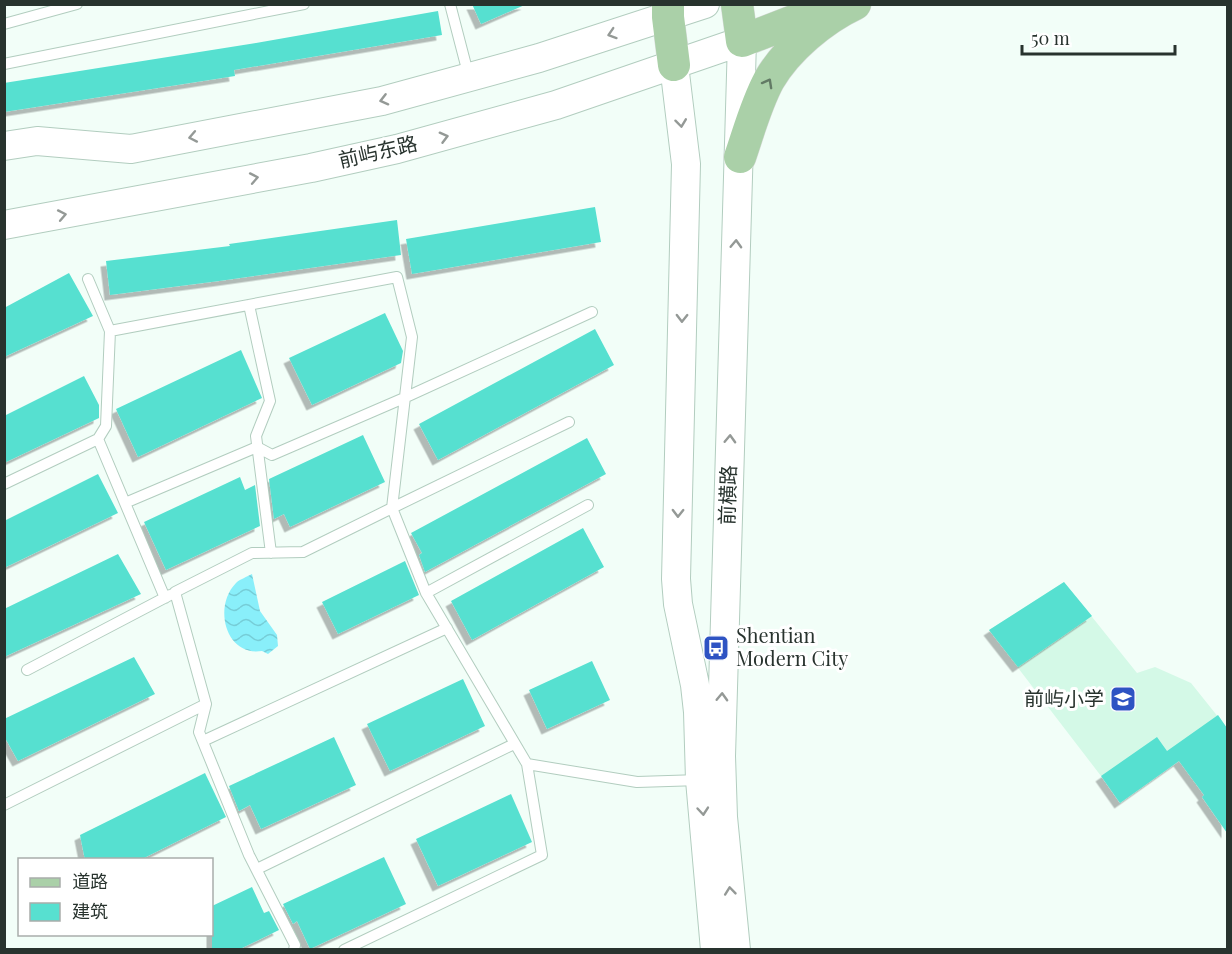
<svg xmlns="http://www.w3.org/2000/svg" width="1232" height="954" viewBox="0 0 1232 954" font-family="'Playfair Display','Noto Sans SC',serif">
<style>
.built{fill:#d4f9e7}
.water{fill:url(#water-waves)}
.building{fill:#57e0d0;filter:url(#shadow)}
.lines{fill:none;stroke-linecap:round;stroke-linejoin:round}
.service-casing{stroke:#b2cdbf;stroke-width:12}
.secondary-casing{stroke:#b2cdbf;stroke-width:30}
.primary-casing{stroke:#d8dad9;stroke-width:33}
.service{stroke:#fff;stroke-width:10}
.secondary{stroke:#fff;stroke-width:28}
.primary{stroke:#aad0a8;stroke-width:32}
.oneway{stroke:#949996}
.oneway2{stroke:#627a65}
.labels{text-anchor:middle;stroke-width:6;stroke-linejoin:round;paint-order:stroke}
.street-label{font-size:20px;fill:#28332e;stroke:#fff}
.poi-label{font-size:20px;fill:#28332e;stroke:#fff;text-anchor:start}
</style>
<defs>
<pattern id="water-waves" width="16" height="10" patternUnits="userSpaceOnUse" patternTransform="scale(1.5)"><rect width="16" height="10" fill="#89effa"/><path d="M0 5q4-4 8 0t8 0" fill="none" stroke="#76cdd7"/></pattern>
<filter id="shadow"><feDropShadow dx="-5.5" dy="5.5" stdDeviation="0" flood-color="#0004"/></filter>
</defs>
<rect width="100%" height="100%" fill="#f2fef8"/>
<path class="built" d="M 1064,582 L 1137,673 L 1155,667 L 1191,683 L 1227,728 L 1227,760 L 1195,783 L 1179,761 L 1101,776 L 989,630 Z"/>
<path class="water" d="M 252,574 L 260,611 L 277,635 L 278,646 L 268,654 L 262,651 C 225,657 213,606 236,583 C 240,579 247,577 252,574 Z"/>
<path class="building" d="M 472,4 L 527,4 L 481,24 Z
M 438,11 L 442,35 L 234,70 L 235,76 L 4,112 L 4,83 L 256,43 Z
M 595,207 L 601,242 L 412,274 L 406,239 Z
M 397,220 L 401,255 L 219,281 L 110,295 L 106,261 L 230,246 L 229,244 Z
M 69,273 L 93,316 L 4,357 L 4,308 Z
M 385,313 L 403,351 L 401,363 L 312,405 L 289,358 Z
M 595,329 L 614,365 L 438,460 L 419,424 Z
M 241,350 L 262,398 L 138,457 L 116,409 Z
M 84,376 L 99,405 L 99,418 L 4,463 L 4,416 Z
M 363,435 L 385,482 L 290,527 L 284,514 L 274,519 L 269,479 Z
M 587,438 L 606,474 L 425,572 L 419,555 L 422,553 L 411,533 Z
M 98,474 L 118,513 L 4,568 L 4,521 Z
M 240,477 L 245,490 L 255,485 L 260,526 L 166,570 L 144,522 Z
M 583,528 L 604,567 L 472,640 L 451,601 Z
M 118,554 L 141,594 L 4,657 L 4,609 Z
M 405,561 L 419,595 L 338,634 L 322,602 Z
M 1064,582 L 1092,616 L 1018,667 L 989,630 Z
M 134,657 L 155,694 L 18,761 L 4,736 L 4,719 Z
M 592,661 L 610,700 L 547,729 L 529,690 Z
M 463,679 L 485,726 L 390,771 L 367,724 Z
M 1218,715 L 1227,728 L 1227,833 L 1202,797 L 1204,795 L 1179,761 L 1120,803 L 1101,776 L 1157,737 L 1167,751 Z
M 334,737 L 356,785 L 261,829 L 250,805 L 239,811 L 229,786 Z
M 205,773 L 226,817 L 140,860 L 85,860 L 80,835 Z
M 511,794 L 532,842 L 438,886 L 416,839 Z
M 384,857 L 406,904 L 310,949 L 297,921 L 293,924 L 283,904 Z
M 252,887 L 264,913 L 269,911 L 279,930 L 238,950 L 212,950 L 212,906 Z"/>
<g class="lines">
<g class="service-casing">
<path id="service" d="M 450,4 L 469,77
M 4,24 L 77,4
M 4,64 L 304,4
M 88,279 L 110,331 L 106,426 L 98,439
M 249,305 L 270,401 L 256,436 L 271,553
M 110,331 L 397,277 L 412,337 L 392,508
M 4,484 L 98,439 L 165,598
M 125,503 L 257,447 L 272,455 L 404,398 L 592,312
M 392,508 L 569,422
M 426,593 L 588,505
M 27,670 L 170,595
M 203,741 L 447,628
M 4,805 L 206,704
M 257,869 L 514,744
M 294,950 L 295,945 L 249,855 L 199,732 L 206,704 L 175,592 L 252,553 L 303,552 L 392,508 L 426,593 L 527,764 L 637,782 L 700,780
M 344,950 L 542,855 L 527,764"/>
</g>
<g class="secondary-casing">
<path id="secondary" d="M 674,65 L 686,164 L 676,579 L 678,604 L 695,685 L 698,712 L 700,780 L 715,950
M 4,146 L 37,141 L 131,149 L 382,101 L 539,58 L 705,4
M 4,225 L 311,168 L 397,149 L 556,105 L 742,41 L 721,756 L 723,817 L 736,950"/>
</g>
<g class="primary-casing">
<path id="primary" d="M 668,4 L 668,17 L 674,65
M 737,4 L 742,41 L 832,6
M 740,157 C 749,131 756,104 769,80 C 787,49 823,19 855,4"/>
</g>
<use href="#service" class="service"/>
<use href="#secondary" class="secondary"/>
<use href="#primary" class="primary"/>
</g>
<defs><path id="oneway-chevron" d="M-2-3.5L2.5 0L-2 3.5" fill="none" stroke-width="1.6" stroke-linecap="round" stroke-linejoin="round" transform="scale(1.5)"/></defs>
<g class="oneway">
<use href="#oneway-chevron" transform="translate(612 34) rotate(162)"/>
<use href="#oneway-chevron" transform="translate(384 100) rotate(166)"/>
<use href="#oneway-chevron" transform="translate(681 123) rotate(83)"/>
<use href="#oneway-chevron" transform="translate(193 137) rotate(169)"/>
<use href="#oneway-chevron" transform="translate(444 137) rotate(-15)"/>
<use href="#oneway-chevron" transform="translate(254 178) rotate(-11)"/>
<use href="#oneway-chevron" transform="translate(62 215) rotate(-11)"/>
<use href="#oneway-chevron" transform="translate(736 244) rotate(-88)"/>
<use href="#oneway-chevron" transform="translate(682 318) rotate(91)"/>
<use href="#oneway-chevron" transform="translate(730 439) rotate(-88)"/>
<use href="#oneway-chevron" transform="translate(678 513) rotate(91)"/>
<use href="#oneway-chevron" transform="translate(722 697) rotate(-88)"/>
<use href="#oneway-chevron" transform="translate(703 811) rotate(85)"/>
<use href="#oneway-chevron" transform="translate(730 891) rotate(-96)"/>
</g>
<use class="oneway2" href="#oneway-chevron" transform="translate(768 83) rotate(-61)"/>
<defs>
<g id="bus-square" transform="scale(1.35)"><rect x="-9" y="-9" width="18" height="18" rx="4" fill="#2e53c3" stroke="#fff"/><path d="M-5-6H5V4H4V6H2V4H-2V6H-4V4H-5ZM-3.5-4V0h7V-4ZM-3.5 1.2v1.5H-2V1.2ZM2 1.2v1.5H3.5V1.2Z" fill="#fff"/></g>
<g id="school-square" transform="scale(1.35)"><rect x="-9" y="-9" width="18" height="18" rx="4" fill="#2e53c3" stroke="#fff"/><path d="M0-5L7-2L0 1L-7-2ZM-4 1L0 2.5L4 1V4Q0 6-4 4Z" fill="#fff"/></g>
</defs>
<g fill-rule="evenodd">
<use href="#bus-square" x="716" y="648"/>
<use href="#school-square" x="1123" y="699"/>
</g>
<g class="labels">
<g class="street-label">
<text transform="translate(378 152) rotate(-13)" y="7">前屿东路</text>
<text transform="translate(728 495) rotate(-88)" y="7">前横路</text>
</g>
<g class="poi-label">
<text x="736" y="643">Shentian<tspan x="736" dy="23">Modern City</tspan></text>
<text x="1104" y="706" text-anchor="end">前屿小学</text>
</g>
</g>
<rect width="1232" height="954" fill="none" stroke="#28332e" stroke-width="12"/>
<rect x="18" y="858" width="195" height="78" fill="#ffffff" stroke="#a9adab" stroke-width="1.5"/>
<rect x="30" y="878" width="30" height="9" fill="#aad0a8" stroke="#a9adab" stroke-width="1.5"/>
<text x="72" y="888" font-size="18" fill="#28332e">道路</text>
<rect x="30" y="903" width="30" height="18" fill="#57e0d0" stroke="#a9adab" stroke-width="1.5"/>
<text x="72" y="918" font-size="18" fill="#28332e">建筑</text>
<path d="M1022 45v9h153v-9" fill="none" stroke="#28332e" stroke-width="3"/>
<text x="1031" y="45" font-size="18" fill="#28332e" stroke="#ffffff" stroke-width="4.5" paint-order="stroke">50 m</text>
</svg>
